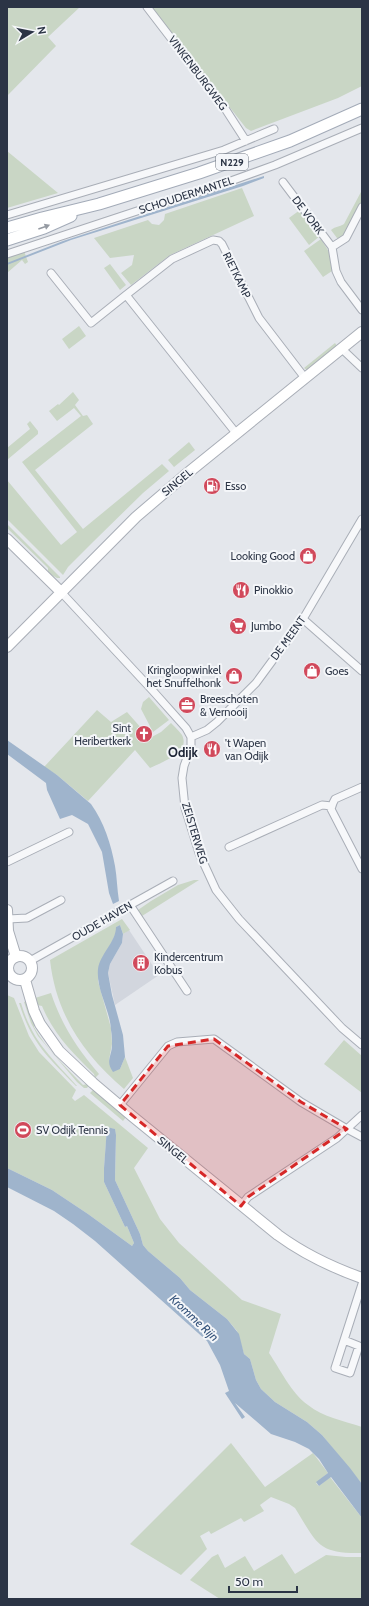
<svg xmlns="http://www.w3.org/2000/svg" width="369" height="1606" viewBox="0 0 369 1606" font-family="Cabin,sans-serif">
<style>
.built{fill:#d2d6de}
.green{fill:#c9d6c5}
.water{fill:#9fb4cc}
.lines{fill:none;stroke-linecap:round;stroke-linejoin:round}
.street-casing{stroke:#a9aeb7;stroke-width:9}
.secondary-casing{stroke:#a9aeb7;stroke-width:12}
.primary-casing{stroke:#a3abb8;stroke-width:13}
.street{stroke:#f7f8fa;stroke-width:7}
.secondary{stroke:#fff;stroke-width:10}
.primary{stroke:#fff;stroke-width:11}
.oneway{fill:#959aa2}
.marked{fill:#d62828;fill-opacity:0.2;stroke:#d62828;stroke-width:3;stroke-dasharray:8 5;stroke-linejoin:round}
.labels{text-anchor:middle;stroke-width:4;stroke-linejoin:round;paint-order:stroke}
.shield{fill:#f4f6f9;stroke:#676e7b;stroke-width:1}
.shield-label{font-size:10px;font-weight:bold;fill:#2b3445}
.street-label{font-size:11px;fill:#2b3445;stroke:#f4f6f9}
.poi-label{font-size:11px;fill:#2b3445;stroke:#f4f6f9;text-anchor:start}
.water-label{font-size:12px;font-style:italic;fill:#34527a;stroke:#f4f6f9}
.quarter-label{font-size:13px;font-weight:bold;fill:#1d2536;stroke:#f4f6f9}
</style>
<rect width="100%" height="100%" fill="#e4e7ec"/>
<path class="built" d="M 129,930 L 159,975 L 115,1005 L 108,973 L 110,964 L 122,943 L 123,934 Z"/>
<path class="green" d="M 7,7 L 80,7 L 48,37 L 56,46 L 7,96 Z
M 151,7 L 362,7 L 362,86 L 338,98 L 251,131 L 246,128 Z
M 7,151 L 58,193 L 7,208 Z
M 242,188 L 254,216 L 170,255 L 131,285 L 121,273 L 132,265 L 134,255 L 110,258 L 94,238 L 148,220 L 152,224 L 159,225 L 164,220 L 165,214 Z
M 362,190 L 362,203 L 348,231 L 341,238 L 337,238 L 331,230 C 336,226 339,227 344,224 Z
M 300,210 L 320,236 L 309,245 L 289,218 Z
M 321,239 L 329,252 L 332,271 L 323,277 L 304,251 Z
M 24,251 L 28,262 L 25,264 L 22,260 L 7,273 L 7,257 Z
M 110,264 L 126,285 L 120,290 L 104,268 Z
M 79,326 L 86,336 L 69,349 L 62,339 Z
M 335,343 L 337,346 L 307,370 L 304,368 Z
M 73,392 L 79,400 L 75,405 L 83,416 L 87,415 L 93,424 L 35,470 L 83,529 L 162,464 L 169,471 L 143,493 L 93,542 L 68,567 L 63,575 L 7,519 L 7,480 L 61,545 L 77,532 L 22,462 L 81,416 L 74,408 L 57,421 L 49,411 L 58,404 L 59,405 Z
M 30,421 L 38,431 L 38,434 L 7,460 L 7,448 L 30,429 L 27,424 Z
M 189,442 L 195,450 L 174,467 L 168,460 Z
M 7,524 L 60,577 L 60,578 L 57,578 L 48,573 L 48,568 L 7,528 Z
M 149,697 L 169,720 L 153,732 L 141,709 L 143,702 Z
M 97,710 L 111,722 L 127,712 L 150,738 L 161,732 L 171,723 C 175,727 179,731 182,735 C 191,753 162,762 150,768 L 135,750 L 88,801 L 57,775 L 44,767 Z
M 194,880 L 199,880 L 142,916 L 138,910 L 151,901 L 178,885 Z
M 122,919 L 130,930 L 123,934 L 120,925 L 116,927 L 116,933 L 98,970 L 98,981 L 111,1028 L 112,1044 L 109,1060 L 120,1069 L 125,1057 L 133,1078 L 124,1089 C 83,1054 56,1014 50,960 Z
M 51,993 C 62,1026 77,1048 99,1074 L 95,1078 L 94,1074 C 72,1052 54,1035 42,1006 L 37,1005 L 35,998 Z
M 7,995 L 14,998 L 29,1036 L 39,1052 L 76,1090 L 72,1098 L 75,1101 L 84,1095 L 148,1148 L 134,1168 L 160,1219 L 179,1243 L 242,1300 L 281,1314 L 269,1353 C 280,1369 292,1394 308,1405 C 323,1417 344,1421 362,1427 L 362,1484 L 322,1435 L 307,1422 L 275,1402 L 261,1389 L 256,1380 L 250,1359 L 244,1354 L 237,1331 L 227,1319 L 190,1290 L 180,1278 L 148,1251 L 143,1245 L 140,1234 L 115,1180 L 116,1142 L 115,1129 L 107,1128 L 104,1168 L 104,1182 L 125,1227 L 127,1226 L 134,1243 L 132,1246 L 88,1214 L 52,1190 L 7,1168 Z
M 26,1001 L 35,1023 L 34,1027 C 46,1049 66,1067 83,1085 L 87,1084 L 89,1085 L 87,1088 L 84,1088 L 77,1082 L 38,1036 L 31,1023 L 24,1002 Z
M 19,1003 L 21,1003 C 32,1041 51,1057 77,1086 L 76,1086 C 47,1056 32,1044 19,1003 Z
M 344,1040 L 362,1056 L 362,1093 L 324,1064 Z
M 93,1090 L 126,1117 L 123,1121 L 90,1093 Z
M 231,1443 L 265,1487 L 313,1453 L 328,1473 L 316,1483 L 319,1486 L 330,1477 L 362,1518 L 362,1553 C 317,1554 317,1543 295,1508 L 289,1504 L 271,1497 L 260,1505 L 264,1511 L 244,1522 L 241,1518 L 211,1534 L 209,1531 L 200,1536 L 207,1549 L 181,1575 L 130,1544 Z
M 218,1554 L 225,1568 L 245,1556 L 254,1571 L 282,1554 L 295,1574 L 326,1555 L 346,1557 L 362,1557 L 362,1599 L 220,1599 L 190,1580 L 212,1557 Z"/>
<path class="water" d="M 264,176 L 264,178 L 243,186 L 71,240 L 7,265 L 7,263 L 63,241 Z
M 7,740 L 57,775 L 91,804 C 104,822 111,844 115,866 C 117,877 117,889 119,901 L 113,904 L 109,893 L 102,852 L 88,824 L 72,815 L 60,819 L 47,790 L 46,783 L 7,754 Z
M 120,925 L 123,934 L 122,943 L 110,964 L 108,973 L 112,995 L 123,1035 L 125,1057 L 120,1069 L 113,1072 C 105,1061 112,1056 112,1045 C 112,1040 112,1035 111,1030 C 110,1009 96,990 98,969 C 100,954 116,942 116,927 Z
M 107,1127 L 115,1129 L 116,1135 L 115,1180 L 140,1234 L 143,1245 L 148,1251 L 180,1278 L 190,1290 L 227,1319 L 239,1334 L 244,1354 L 250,1359 L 256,1380 L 261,1389 L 275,1402 L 307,1422 L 322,1435 L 350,1468 L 362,1484 L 362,1518 L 331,1477 L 319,1486 L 316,1482 L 328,1473 L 319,1459 L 309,1449 L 295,1442 L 271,1434 L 235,1403 L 245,1417 L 242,1419 L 225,1393 L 229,1391 L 220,1365 L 207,1341 L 95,1241 L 73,1224 L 54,1211 L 7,1187 L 7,1168 L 52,1190 L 88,1214 L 132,1246 L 134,1243 L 127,1226 L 125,1227 L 104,1182 L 104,1168 Z"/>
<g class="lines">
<g class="street-casing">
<path id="street" d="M 147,7 L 226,110 L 246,141
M 283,182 L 332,247
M 362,207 L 346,238 L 332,247 L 336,271 L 341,282 L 362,310
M 7,215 L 224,150 L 274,129
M 7,254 L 137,211 L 206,190 L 275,165 L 362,128
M 51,273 L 91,323 L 126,295
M 342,349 L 362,368
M 236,433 L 126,295 L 172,259 L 213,240 L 219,241 L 222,244 L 259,318 L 305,378
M 61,592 L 153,691 L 186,728 L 191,737 L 191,747 L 184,766 L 182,778 L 185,808 L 199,853 L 216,890 L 239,919 L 342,1028 L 362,1045
M 303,619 L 362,671
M 191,737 L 207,730 L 217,722 L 256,683 L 303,619 L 362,519
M 362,787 L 335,799 L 333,803 L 331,809 L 362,869
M 229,847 L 322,805 L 332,806
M 7,862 L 69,832
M 130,905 L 187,991
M 8,919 L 27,918 L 61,900
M 30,961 L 173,881
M 7,972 L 8,972
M 120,1105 L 168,1046 L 177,1042 L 214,1039 L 301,1102 L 347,1129 L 362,1137
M 241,1206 L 248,1197 L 337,1138 L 362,1115
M 344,1340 L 335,1368 L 350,1373 L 359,1346 L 344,1340 L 362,1284"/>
</g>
<g class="secondary-casing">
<path id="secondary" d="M 7,539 L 61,592
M 7,647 L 136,517 L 184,476 L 362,332
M 7,910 L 8,931 L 16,957
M8 968a12 12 0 1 1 24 0a12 12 0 1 1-24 0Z
M 25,980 L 34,1011 L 40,1024 L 59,1051 L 93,1083 L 132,1116 L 278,1235 C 304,1254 331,1267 362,1278"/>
</g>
<g class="primary-casing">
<path id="primary" d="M 7,228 L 42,218 L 99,204 L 199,173 L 290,141 L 362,109
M 7,240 L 44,228 L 71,216"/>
</g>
<use href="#street" class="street"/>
<use href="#secondary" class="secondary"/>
<use href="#primary" class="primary"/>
</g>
<defs><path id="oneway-solid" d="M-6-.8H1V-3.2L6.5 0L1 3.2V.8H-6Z"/></defs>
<use class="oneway" href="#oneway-solid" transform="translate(44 227) rotate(-20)"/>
<path class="marked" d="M 214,1039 L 301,1102 L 347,1129 L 248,1197 L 241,1206 L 120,1105 L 168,1046 Z"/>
<defs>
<g id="fuel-disc" transform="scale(0.9)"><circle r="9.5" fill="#d1495b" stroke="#f4f6f9"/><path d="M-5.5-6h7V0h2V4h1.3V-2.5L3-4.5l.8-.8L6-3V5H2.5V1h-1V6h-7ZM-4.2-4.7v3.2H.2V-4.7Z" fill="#fff"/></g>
<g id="shop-disc" transform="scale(0.9)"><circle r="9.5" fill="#d1495b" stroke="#f4f6f9"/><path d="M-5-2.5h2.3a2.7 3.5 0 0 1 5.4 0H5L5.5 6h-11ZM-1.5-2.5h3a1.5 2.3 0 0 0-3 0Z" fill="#fff"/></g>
<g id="restaurant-disc" transform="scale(0.9)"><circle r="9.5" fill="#d1495b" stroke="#f4f6f9"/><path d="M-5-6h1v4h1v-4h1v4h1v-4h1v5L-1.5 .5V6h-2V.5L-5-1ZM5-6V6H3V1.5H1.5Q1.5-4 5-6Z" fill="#fff"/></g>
<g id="supermarket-disc" transform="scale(0.9)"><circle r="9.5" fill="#d1495b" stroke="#f4f6f9"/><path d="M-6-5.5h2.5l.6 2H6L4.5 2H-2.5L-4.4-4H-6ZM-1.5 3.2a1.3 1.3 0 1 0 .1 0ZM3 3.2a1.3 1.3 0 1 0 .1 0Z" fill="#fff"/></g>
<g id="office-disc" transform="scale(0.9)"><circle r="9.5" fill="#d1495b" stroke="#f4f6f9"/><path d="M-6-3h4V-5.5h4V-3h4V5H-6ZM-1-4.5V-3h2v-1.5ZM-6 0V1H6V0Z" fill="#fff"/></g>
<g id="church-disc" transform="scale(0.9)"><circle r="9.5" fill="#d1495b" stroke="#f4f6f9"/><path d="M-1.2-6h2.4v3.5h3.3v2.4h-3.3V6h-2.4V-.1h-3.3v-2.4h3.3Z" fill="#fff"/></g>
<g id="building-disc" transform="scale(0.9)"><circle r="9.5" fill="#d1495b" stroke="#f4f6f9"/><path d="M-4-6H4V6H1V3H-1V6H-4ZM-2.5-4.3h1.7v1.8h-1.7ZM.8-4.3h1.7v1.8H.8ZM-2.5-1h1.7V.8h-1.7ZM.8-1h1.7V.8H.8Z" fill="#fff"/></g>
<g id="stadium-disc" transform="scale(0.9)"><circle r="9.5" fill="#d1495b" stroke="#f4f6f9"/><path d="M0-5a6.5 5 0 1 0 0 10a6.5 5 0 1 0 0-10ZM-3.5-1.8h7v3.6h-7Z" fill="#fff"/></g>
</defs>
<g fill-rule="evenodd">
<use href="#fuel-disc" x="212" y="486"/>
<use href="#shop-disc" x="308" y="556"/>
<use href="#restaurant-disc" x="241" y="590"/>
<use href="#supermarket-disc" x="238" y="626"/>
<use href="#shop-disc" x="312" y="671"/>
<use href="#shop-disc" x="234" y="676"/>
<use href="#office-disc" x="187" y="705"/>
<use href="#church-disc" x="144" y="734"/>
<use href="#restaurant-disc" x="212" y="749"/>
<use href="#building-disc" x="141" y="963"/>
<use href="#stadium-disc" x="23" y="1130"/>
</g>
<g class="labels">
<rect class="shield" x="216" y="154" width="32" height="16" rx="3"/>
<g class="shield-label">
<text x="232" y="166">N229</text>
</g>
<g class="street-label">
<text transform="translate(198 73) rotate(53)" y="4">VINKENBURGWEG</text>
<text transform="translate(186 195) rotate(-18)" y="4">SCHOUDERMANTEL</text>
<text transform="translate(308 215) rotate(53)" y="4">DE VORK</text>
<text transform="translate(237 275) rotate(64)" y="4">RIETKAMP</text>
<text transform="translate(177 482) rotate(-40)" y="4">SINGEL</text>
<text transform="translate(288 638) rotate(-54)" y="4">DE MEENT</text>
<text transform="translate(195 833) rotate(73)" y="4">ZEISTERWEG</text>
<text transform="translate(102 921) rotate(-30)" y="4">OUDE HAVEN</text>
<text transform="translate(173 1150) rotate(39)" y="4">SINGEL</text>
</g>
<g class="poi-label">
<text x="225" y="490">Esso</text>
<text x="295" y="560" text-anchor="end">Looking Good</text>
<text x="254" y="594">Pinokkio</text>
<text x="251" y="630">Jumbo</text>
<text x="221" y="674" text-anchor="end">Kringloopwinkel<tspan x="221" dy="13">het Snuffelhonk</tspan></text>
<text x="325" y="675">Goes</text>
<text x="200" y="703">Breeschoten<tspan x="200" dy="13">&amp; Vernooij</tspan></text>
<text x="131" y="732" text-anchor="end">Sint<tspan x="131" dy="13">Heribertkerk</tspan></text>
<text x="225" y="747">'t Wapen<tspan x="225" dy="13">van Odijk</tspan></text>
<text x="154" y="961">Kindercentrum<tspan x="154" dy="13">Kobus</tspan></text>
<text x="36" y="1134">SV Odijk Tennis</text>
</g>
<g class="water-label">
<text transform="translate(194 1318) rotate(43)" y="4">Kromme Rijn</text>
</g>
<g class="quarter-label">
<text x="183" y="757">Odijk</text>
</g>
</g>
<rect width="369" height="1606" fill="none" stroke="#2b3445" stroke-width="16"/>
<g transform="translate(32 32) rotate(80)" stroke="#f4f6f9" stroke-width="3" paint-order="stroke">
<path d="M0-3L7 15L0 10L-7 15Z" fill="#2b3445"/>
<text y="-6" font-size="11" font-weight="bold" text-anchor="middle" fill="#2b3445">N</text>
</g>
<path d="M229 1586v6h68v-6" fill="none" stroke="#2b3445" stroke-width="2"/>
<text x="235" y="1586" font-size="12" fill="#2b3445" stroke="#f4f6f9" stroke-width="3" paint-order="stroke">50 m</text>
</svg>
